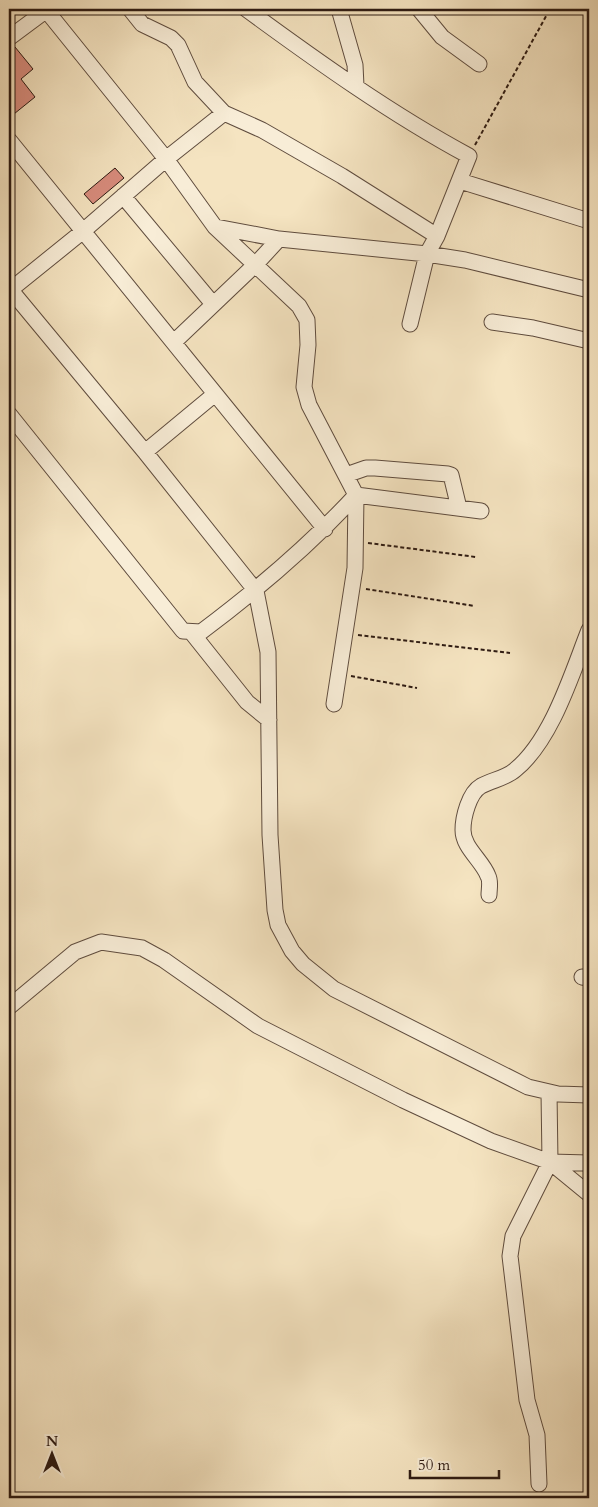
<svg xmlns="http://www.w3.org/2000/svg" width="598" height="1507" viewBox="0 0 598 1507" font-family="Cardo,serif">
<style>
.building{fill:#d88c7d;stroke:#2d1a12}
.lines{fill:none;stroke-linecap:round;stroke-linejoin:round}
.minor-casing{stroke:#5f4c3e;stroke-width:17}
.path{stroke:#2d1a12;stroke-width:2;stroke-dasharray:4 2.5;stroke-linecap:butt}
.minor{stroke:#f8edd7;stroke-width:15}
</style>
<rect width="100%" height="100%" fill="#f5e4c1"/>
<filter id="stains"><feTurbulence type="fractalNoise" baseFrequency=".004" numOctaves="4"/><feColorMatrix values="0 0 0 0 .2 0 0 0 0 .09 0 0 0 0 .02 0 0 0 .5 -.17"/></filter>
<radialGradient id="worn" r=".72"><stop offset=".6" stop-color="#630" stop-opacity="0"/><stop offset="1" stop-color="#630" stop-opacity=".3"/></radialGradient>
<path class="building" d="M 15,47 L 33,69 L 21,79 L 35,97 L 9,118 L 9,53 Z
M 115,168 L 124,178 L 93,204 L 84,194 Z"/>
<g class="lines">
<g class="minor-casing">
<path id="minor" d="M 130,9 L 142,24 L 171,38 L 178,45 L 195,82 L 224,113 L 262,130 L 342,176 L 437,236
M 246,9 C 317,61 391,114 469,156 L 437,236 L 427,254 L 410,324
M 339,9 L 355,65 L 356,86
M 419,9 L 442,37 L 479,64
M 46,10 L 166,159 L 215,227 L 299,306 L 307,320 L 308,345 L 304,387 L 309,405 L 356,495 L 355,568 L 334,704
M 9,38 L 48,9
M 9,140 L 325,529
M 460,181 L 589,221
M 123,196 L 213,304
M 216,227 L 279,239
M 9,288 L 145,452 L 256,591 L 268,652 L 270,835 L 275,910 L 278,925 L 292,951 L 303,964 L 334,989 L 528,1087 L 558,1094 L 589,1095
M 9,291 L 82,232 L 166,159 L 224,113
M 492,322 L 533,328 L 589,341
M 174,342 L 256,264 L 279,239 L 427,254 L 465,260 L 589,290
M 9,414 L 183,631 L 201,632 C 257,590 309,546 356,495 L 481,511
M 145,452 L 215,394
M 346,475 L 366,468 L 375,468 L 448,474 L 451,475 L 459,508
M 192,633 L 247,702 L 269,720
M 489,895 C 489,889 491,881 488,876 C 482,860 463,848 463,830 C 463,817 469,793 481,786 C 492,780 506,778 515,770 C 552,740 572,673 589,630
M 582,977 L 589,978
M 9,1007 L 75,952 L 101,942 L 142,948 L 164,960 L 258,1026 L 403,1100 L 491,1141 L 550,1162 L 589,1163
M 549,1092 L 550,1162 L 589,1194
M 539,1484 L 537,1435 L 527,1400 L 510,1256 L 513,1236 L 550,1162"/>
</g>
<path class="path" d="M 475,145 L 550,9
M 368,543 L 476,557
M 366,589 L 475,606
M 358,635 L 510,653
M 351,676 L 417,688"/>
<use href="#minor" class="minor"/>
</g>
<rect width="598" height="1507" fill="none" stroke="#f5e4c1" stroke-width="30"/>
<rect x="10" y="10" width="578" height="1487" fill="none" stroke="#2d1a12" stroke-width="2.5"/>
<rect x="15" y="15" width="568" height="1477" fill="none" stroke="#2d1a12"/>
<g transform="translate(52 1454)" stroke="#f8edd7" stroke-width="4" paint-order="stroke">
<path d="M0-4L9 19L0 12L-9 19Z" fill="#2d1a12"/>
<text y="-8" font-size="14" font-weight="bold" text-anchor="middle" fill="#2d1a12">N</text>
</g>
<path d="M410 1470v8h89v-8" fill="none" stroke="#2d1a12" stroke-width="2.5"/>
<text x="418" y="1470" font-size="15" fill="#2d1a12" stroke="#f8edd7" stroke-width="4" paint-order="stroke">50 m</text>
<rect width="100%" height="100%" filter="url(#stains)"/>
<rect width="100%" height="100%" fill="url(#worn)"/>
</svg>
